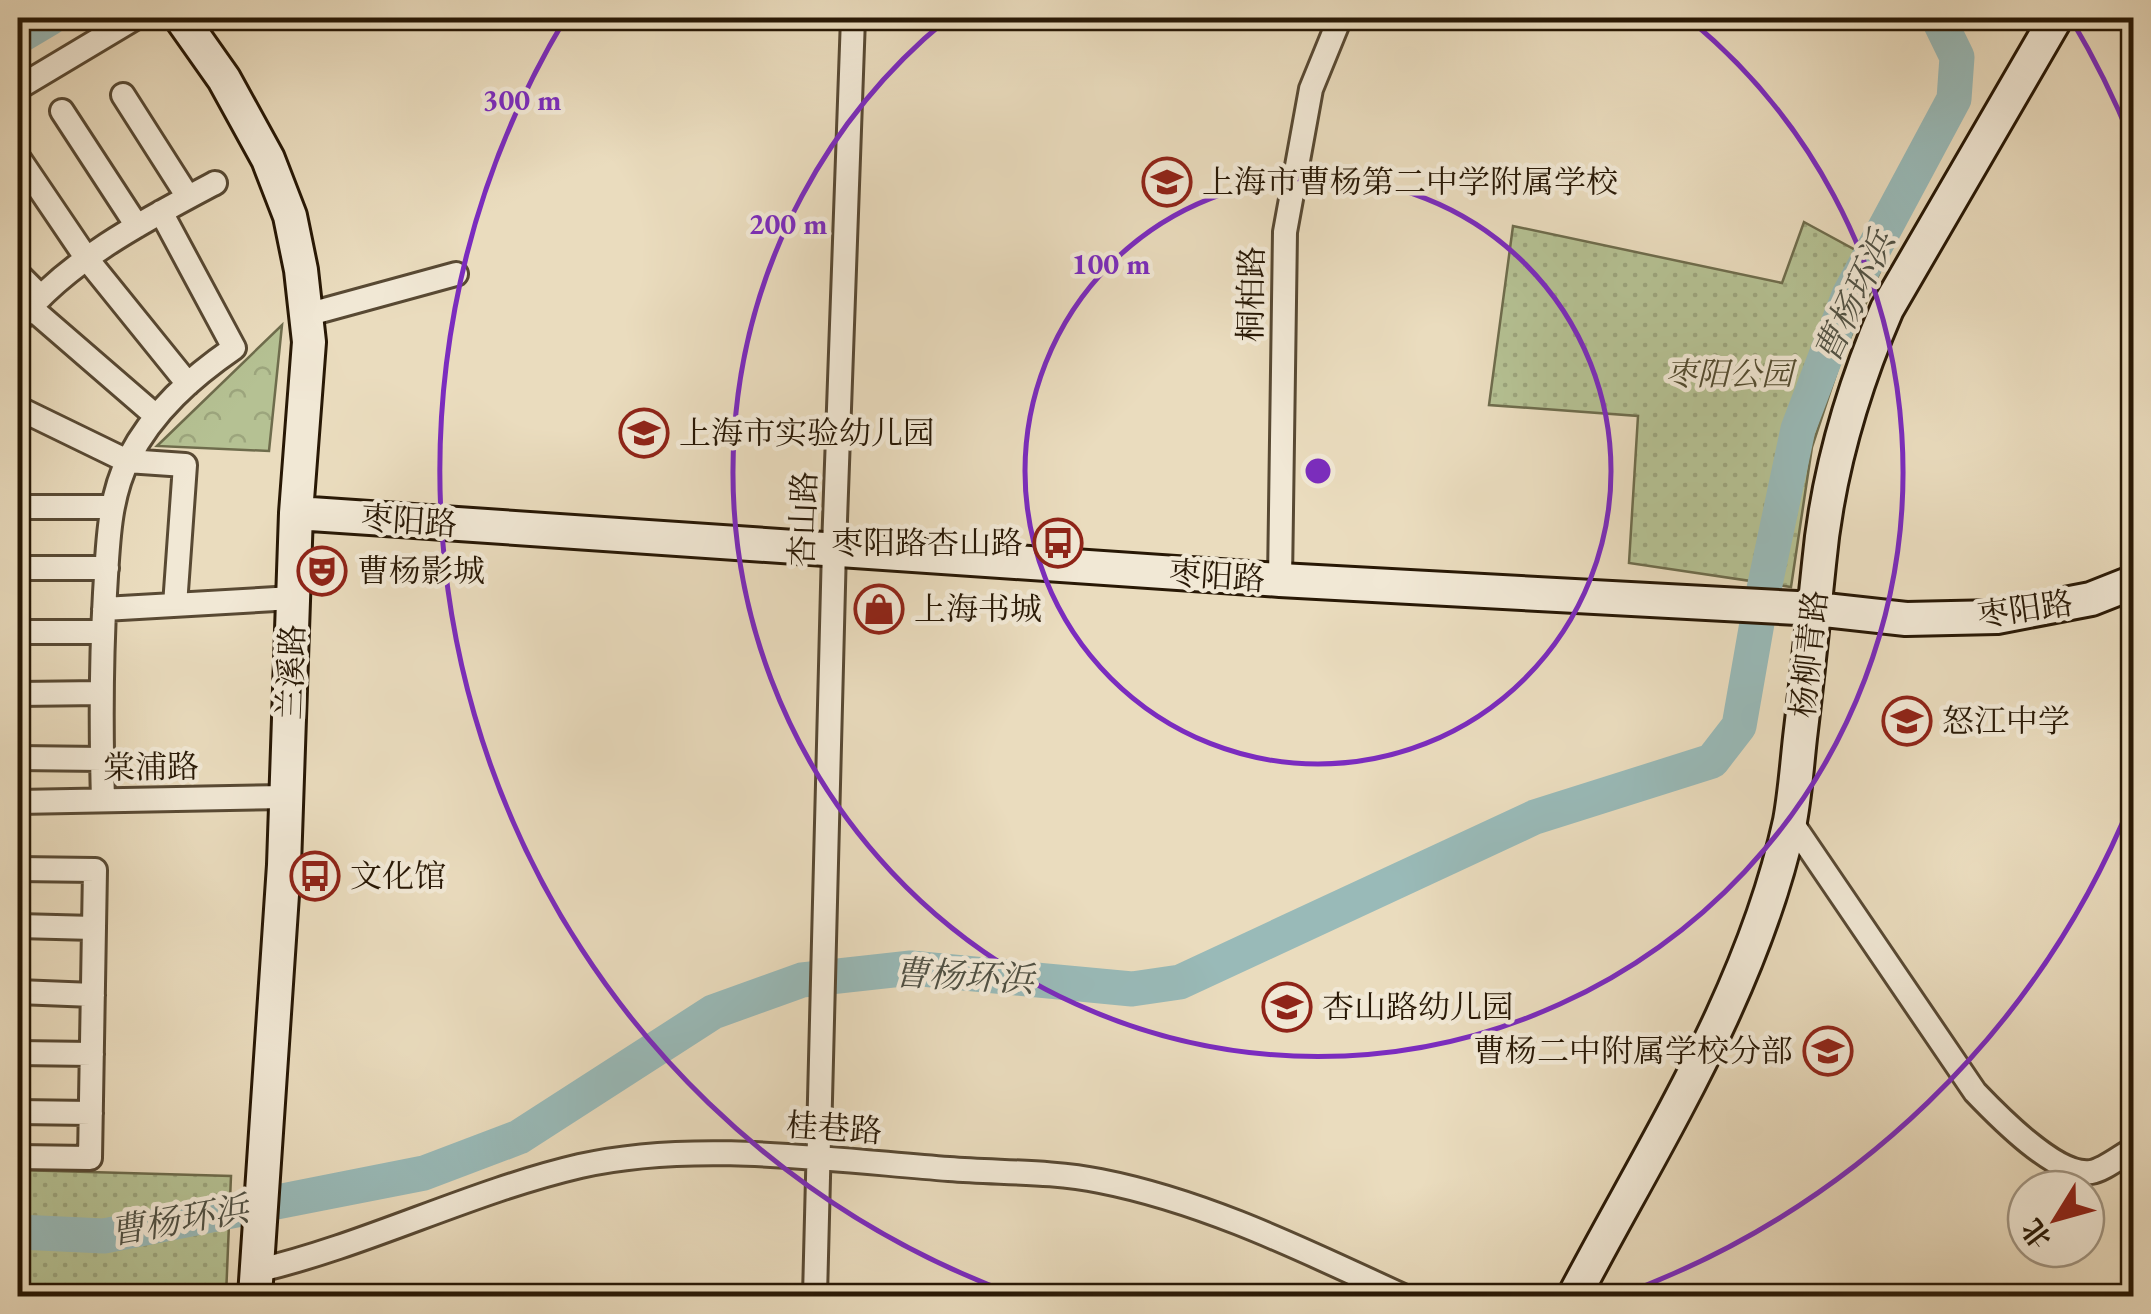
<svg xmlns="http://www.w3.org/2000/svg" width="2151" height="1314" viewBox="0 0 2151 1314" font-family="'EB Garamond','Noto Serif SC',serif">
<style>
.forest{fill:url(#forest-crowns);stroke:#6e6c4c;stroke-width:2.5}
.park{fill:url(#park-dots);stroke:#6e6c4c;stroke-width:2.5}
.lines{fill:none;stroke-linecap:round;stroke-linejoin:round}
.river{stroke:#99bab8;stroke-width:35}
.street-casing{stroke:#584933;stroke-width:28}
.secondary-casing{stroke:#281805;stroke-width:38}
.street{stroke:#f1e8d5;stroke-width:22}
.secondary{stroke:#f1e8d5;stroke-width:32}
.ring{fill:none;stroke:#7b2cbf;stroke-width:5}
.labels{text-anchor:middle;stroke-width:9;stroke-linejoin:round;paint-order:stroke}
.poi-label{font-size:32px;fill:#281805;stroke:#f1e8d5;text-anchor:start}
.street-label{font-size:32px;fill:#281805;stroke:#f1e8d5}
.park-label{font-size:32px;font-style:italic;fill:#524b30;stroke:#f1e8d5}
.water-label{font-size:35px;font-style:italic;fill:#505144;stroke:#f1e8d5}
.centre{fill:#7b2cbf;stroke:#f1e8d5;stroke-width:5}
.ring-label{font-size:30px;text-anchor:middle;font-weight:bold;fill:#7b2cbf;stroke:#f1e8d5;stroke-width:9;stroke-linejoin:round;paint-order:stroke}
</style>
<defs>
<pattern id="forest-crowns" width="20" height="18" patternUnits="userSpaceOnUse" patternTransform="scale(2.5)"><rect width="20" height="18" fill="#b5c193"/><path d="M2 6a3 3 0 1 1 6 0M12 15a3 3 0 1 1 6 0" fill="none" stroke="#9ca57d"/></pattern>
<pattern id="park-dots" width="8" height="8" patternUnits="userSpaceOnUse" patternTransform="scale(2.5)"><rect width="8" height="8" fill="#b5c193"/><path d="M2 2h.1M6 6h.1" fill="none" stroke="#9ca57d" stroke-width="1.8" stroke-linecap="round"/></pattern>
</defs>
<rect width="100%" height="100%" fill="#eadcbe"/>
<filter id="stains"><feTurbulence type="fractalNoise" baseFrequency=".002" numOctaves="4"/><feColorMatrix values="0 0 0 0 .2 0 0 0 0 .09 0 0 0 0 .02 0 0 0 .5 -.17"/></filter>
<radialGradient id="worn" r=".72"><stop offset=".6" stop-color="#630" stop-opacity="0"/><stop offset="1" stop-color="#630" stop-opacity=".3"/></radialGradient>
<path class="forest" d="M 282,325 L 269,451 L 157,446 Z"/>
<path class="park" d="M 1804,222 L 1883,265 L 1842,356 L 1812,447 L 1791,587 L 1629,563 L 1638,416 L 1489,405 L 1513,226 L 1782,283 Z
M 18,1170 L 231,1176 L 226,1296 L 18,1296 Z"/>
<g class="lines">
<path class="river" d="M 18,37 L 50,18
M 1764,589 L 1798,429 L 1849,295 L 1954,99 L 1957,57 L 1938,18
M 18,1232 L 104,1236 L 424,1173 L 519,1137 L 713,1012 L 802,980 L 911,968 L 1132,989 L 1180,982 L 1535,817 L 1712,761 L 1739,726 L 1757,623"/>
<g class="street-casing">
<path id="street" d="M 18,88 L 135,18
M 123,95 L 188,197
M 62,111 L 137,226
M 18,157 L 87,259 L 188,384
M 18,274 L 41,297
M 30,307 L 156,416
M 306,315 L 456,274
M 18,322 C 68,260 145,220 215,183
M 18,408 L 127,461 L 185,465 L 175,605
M 18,507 L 112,507
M 18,568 L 107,568
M 1280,580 L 1285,232 L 1311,89 L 1340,18
M 104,609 L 293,598
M 18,632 L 103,632
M 18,694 L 101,693
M 18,758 L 102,759
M 103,800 C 101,731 101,662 105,593 C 108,547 108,499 129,458 C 153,411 192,377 234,348 L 161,212
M 18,802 L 287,797
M 1790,820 L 1975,1092 C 1997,1115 2057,1177 2091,1172 C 2104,1170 2122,1155 2134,1149
M 18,869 L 95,870 L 90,1158 L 18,1157
M 18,926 L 94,928
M 18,992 L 93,995
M 18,1053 L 92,1054
M 18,1112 L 91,1113
M 256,1271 C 367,1245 469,1192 580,1166 C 694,1140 832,1160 949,1169 C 998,1173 1052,1171 1100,1181 C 1207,1202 1305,1251 1403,1296
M 815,1296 L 834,548 L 853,18"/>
</g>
<g class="secondary-casing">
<path id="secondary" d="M 181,18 L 224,79 L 268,159 L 290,216 L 301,270 L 309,342 L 296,513 L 284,865 L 255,1296
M 296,513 L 1280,580 L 1816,609 L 1906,619 L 1997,617 L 2091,599 L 2134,582
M 1574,1296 C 1654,1144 1753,992 1790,821 C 1795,794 1797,765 1800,738 C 1807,680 1813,622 1819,564 C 1827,476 1852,390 1887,309 L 2056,18"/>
</g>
<use href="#street" class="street"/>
<use href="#secondary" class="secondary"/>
</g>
<g class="ring">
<circle cx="1318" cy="471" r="293"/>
<path d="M1690 20A585 585 0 1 1 946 20"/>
<path d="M2132 800A878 878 0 0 1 1618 1296M1018 1296A878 878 0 0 1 565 19M2071 19A878 878 0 0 1 2132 142"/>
</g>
<defs>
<g id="school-ring" transform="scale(2.5)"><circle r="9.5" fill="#f1e8d5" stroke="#8f2418" stroke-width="1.5"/><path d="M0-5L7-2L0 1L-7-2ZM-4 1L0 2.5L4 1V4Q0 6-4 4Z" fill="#8f2418"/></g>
<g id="bus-ring" transform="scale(2.5)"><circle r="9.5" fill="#f1e8d5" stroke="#8f2418" stroke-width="1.5"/><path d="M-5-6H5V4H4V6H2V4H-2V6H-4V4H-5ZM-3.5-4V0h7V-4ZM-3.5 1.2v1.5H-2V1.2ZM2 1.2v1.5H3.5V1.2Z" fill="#8f2418"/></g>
<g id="theatre-ring" transform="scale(2.5)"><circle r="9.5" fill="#f1e8d5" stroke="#8f2418" stroke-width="1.5"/><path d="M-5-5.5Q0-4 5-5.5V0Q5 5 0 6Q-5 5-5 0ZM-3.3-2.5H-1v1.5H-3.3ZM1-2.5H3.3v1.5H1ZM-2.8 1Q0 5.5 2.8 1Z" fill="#8f2418"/></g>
<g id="shop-ring" transform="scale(2.5)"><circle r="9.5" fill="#f1e8d5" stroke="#8f2418" stroke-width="1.5"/><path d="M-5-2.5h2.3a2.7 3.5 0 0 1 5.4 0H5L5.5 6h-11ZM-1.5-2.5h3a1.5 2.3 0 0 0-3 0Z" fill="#8f2418"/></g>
</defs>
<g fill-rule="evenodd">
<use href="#school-ring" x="1167" y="182"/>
<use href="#school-ring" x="644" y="433"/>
<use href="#bus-ring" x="1058" y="543"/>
<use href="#theatre-ring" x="322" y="571"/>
<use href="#shop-ring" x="879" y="609"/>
<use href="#school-ring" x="1907" y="721"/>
<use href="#bus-ring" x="315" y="876"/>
<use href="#school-ring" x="1287" y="1007"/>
<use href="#school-ring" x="1828" y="1051"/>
</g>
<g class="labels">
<g class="poi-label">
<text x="1202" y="193">上海市曹杨第二中学附属学校</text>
<text x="679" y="444">上海市实验幼儿园</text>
<text x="1023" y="554" text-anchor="end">枣阳路杏山路</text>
<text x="357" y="582">曹杨影城</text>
<text x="914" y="620">上海书城</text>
<text x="1942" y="732">怒江中学</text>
<text x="350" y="887">文化馆</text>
<text x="1322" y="1018">杏山路幼儿园</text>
<text x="1793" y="1062" text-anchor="end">曹杨二中附属学校分部</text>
</g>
<g class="street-label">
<text transform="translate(1251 294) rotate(-89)" y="11">桐柏路</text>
<text transform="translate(803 519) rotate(-88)" y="11">杏山路</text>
<text transform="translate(409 521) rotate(4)" y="11">枣阳路</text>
<text transform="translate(1217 576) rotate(4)" y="11">枣阳路</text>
<text transform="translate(2025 609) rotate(-8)" y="11">枣阳路</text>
<text transform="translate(1809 654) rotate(-84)" y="11">杨柳青路</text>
<text transform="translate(291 672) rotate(-88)" y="11">兰溪路</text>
<text transform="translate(151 767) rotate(-1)" y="11">棠浦路</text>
<text transform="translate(834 1128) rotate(4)" y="11">桂巷路</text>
</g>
<g class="park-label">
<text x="1729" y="385">枣阳公园</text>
</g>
<g class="water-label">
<text transform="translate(1854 297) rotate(-65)" y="12">曹杨环浜</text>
<text transform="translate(964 976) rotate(3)" y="12">曹杨环浜</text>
<text transform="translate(179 1220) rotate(-10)" y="12">曹杨环浜</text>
</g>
</g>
<circle cx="1318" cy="471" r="15" class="centre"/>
<g class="ring-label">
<text x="522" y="110">300 m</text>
<text x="788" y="234">200 m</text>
<text x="1111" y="274">100 m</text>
</g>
<rect width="2151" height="1314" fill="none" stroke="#eadcbe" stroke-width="60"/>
<rect x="20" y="20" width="2111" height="1274" fill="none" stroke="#281805" stroke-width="5"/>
<rect x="30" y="30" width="2091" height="1254" fill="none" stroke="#281805" stroke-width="2.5"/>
<g transform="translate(2056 1219) rotate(233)"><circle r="48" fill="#f1e8d5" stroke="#a19582" stroke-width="2.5"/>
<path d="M0-8L18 38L0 25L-18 38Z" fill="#8f2418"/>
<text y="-15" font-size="28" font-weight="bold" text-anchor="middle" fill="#281805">北</text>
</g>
<rect width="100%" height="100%" filter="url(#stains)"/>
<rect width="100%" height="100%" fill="url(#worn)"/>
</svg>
